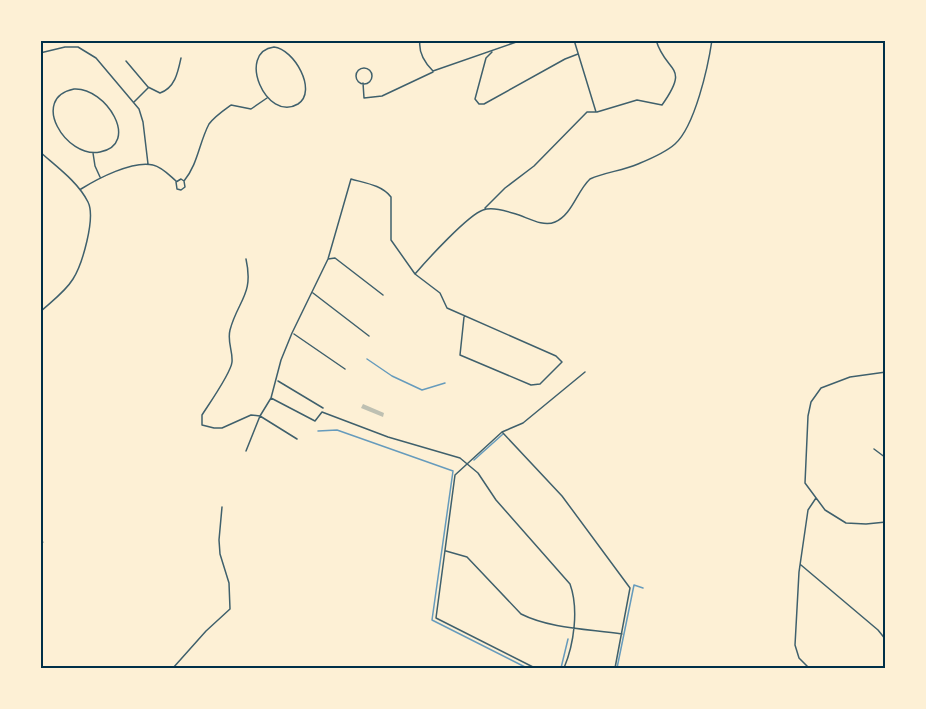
<svg xmlns="http://www.w3.org/2000/svg" width="926" height="709" viewBox="0 0 926 709" font-family="Barlow,sans-serif">
<style>
.lines{fill:none;stroke-linecap:round;stroke-linejoin:round}
.stream{stroke:#669bbc;stroke-width:1.5}
.building{fill:#bec0b2}
.path{stroke:#003049;stroke-width:1}
.minor{stroke:#3f606c;stroke-width:1.5}
.neatline{fill:none;stroke:#003049;stroke-width:2}
</style>
<rect width="100%" height="100%" fill="#fdf0d5"/>
<g class="lines">
<path class="stream" d="M 367,359 L 392,376 L 422,390 L 445,383
M 318,431 L 337,430 L 453,471 L 432,620 L 527,668
M 474,460 L 503,434
M 561,668 L 568,639
M 617,668 L 634,585 L 643,588"/>
</g>
<path class="building" d="M 363,404 L 384,413 L 383,417 L 361,408 Z"/>
<g class="lines">
<path class="path" d="M 40,541 L 43,542"/>
<path class="minor" d="M 420,40 C 418,53 425,63 433,71 L 522,40
M 574,40 L 596,112
M 274,47 C 294,49 318,91 298,104 C 266,123 236,52 274,47 Z
M 492,52 L 486,58 L 475,99 L 479,104 L 484,104 L 565,59 L 578,54
M 40,53 L 65,47 L 78,47 L 96,58 L 139,109 L 143,122 L 148,164
M 126,61 L 148,87 L 160,93 C 175,88 178,72 181,58
M356 76a8 8 0 1 1 16 0a8 8 0 1 1-16 0Z
M 363,83 L 364,98 L 382,96 L 433,72
M 74,89 C 106,87 141,144 100,152 C 66,159 29,98 74,89 Z
M 134,102 L 148,88
M 40,152 C 57,167 78,182 88,202 C 96,218 82,265 73,279 C 65,292 52,301 40,312
M 93,153 L 95,166 L 100,177
M 184,181 L 181,179 L 176,182 L 177,189 L 181,190 L 185,187 L 184,181 C 198,164 199,143 209,124 C 214,117 224,110 231,105 L 251,109 L 267,98
M 81,189 C 97,179 133,160 153,165 C 162,167 169,175 176,181
M 485,208 L 505,188 L 534,166 L 587,112 L 597,112 L 637,100 L 662,105 C 691,64 666,74 656,40
M 246,259 C 254,295 238,300 230,330 C 227,342 233,351 232,362 C 231,373 209,404 202,415 L 202,425 L 214,428 L 222,428 L 251,415 L 260,416 L 297,439
M 328,259 L 335,258 L 383,295
M 415,274 L 440,293 L 447,308 L 556,356 L 562,362 L 540,384 L 531,385 L 460,355 L 464,317
M 313,293 L 369,336
M 294,334 L 345,369
M 886,372 L 850,377 L 821,388 L 811,402 L 808,416 L 805,483 L 825,510 L 846,523 L 866,524 L 886,522
M 278,381 L 323,408
M 271,398 L 315,421 L 322,412 L 388,437 L 460,458 L 478,473 L 496,500 L 570,584 C 579,609 574,644 564,668
M 503,433 L 562,496 L 630,588 L 615,668
M 874,449 L 886,458
M 246,451 L 260,416 L 271,398 L 281,360 L 292,333 L 328,259 L 351,179 C 365,183 382,185 391,197 L 391,240 L 415,274 C 427,260 468,215 483,210 C 493,206 509,212 519,215 C 530,219 544,227 555,222 C 572,215 577,191 590,179 C 605,172 622,171 638,164 C 650,159 665,153 675,144 C 695,126 708,67 712,40
M 446,551 L 467,557 L 521,614 C 551,629 589,629 622,634
M 801,565 L 878,630 L 886,640
M 173,668 L 206,631 L 230,609 L 229,583 L 220,554 L 219,540 L 222,507
M 535,668 L 436,618 L 455,475 L 502,432 L 523,423 L 585,372
M 809,668 L 799,658 L 795,645 L 799,572 L 808,510 L 816,498"/>
</g>
<rect width="926" height="709" fill="none" stroke="#fdf0d5" stroke-width="84"/>
<rect x="42" y="42" width="842" height="625" class="neatline"/>
</svg>
